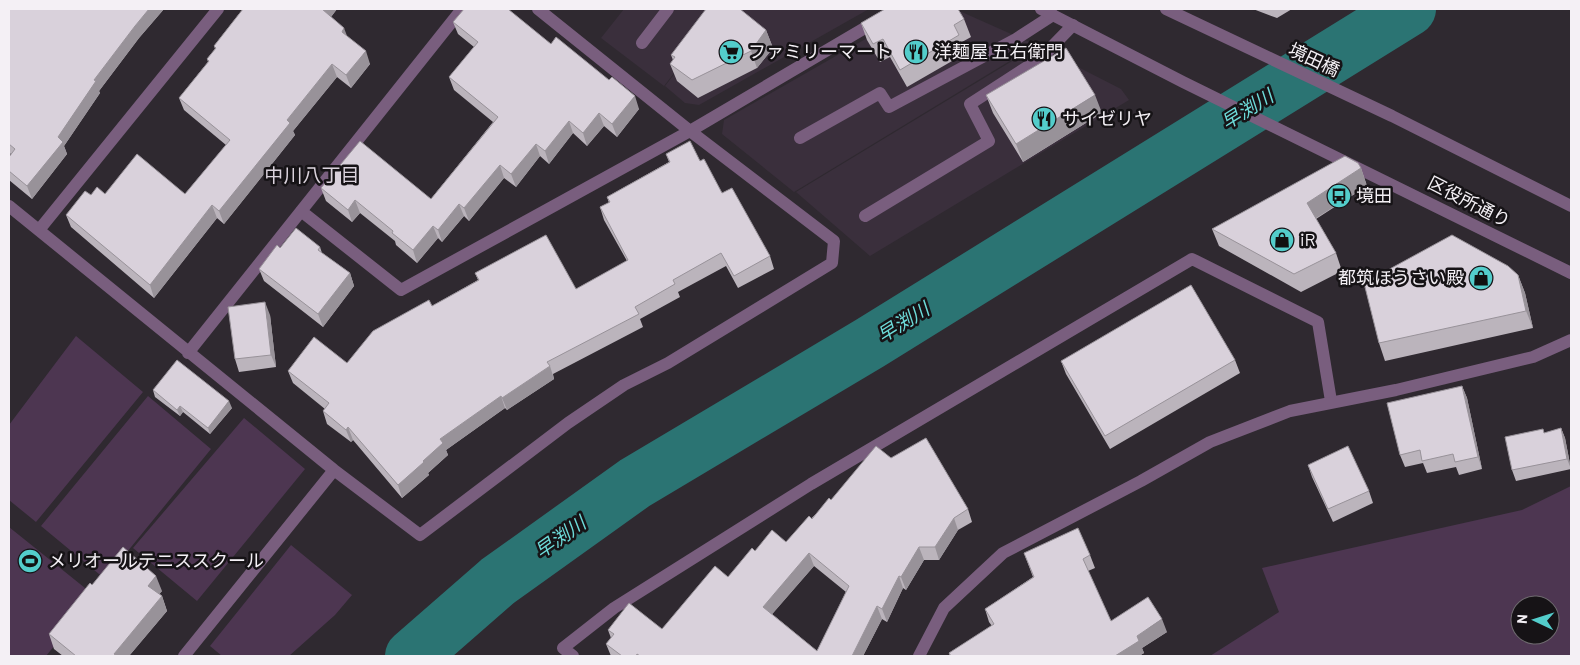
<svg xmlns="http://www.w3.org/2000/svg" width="1580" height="665" viewBox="0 0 1580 665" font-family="Barlow,'Noto Sans JP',sans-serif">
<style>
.built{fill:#3a2f3c}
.green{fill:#4d3651;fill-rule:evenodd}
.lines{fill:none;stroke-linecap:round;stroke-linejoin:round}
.river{stroke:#2b7473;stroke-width:54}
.service{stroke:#795e7e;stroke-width:12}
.minor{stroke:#795e7e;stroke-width:12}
.tertiary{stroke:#795e7e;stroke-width:12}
.wall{fill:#bbb4bc;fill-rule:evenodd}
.shaded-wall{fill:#989299}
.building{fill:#d9d1db;stroke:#989299;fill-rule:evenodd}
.labels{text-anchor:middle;stroke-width:5;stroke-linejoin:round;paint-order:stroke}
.poi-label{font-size:18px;fill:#f4f0f5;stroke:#161316;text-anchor:start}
.street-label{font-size:18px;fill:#f4f0f5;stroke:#161316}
.water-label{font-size:19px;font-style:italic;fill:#6ddbd9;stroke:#161316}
.neighbourhood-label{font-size:19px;fill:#dad2dc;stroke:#161316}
</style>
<rect width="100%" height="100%" fill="#2f2930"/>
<path class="built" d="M 624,9 L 724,9 L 664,86 L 601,38 Z
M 725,9 L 869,9 L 699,105 L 685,103 L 665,86 Z
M 918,9 L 955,9 L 1036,45 L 794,192 L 722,134 L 724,120 Z
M 1037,46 L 1121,89 L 1129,100 L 870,256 L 796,192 Z"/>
<path class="green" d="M 76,336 L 143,392 L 36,522 L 9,500 L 9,425 Z
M 148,396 L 211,449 L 105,579 L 41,526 Z
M 244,418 L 305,469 L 197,601 L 133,548 Z
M 1571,486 L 1571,656 L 1210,656 L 1279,612 L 1262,568 L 1522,510 ZM 1520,605 L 1550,605 L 1550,635 L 1520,635 Z
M 9,527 L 95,596 L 46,656 L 9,656 Z
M 291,545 L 352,595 L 335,615 L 289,656 L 222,656 L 210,646 Z"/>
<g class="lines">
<path class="river" d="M 412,656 L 498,581 L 635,483 L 870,343 L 1409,9"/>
<path class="service" d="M 642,43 L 668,9
M 800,138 L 880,93 L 889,107 L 1016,39 L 1053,15
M 865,216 L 989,141 L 970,104 L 1041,58 L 1073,25"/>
<path class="minor" d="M 9,206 L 334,470 L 420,535 L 568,423 L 624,385 L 668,363 L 832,263 L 834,241 L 690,131 L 538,9
M 301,211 L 401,290 L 690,131 L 897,9
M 39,230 L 218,9
M 188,353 L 462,9
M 184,656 L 334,470
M 573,656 L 563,648 L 614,608 L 811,484 L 1192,259 L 1318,322 L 1331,401"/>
<path class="tertiary" d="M 1041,9 L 1183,82 L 1571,273
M 1166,9 L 1392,116 L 1571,206
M 919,656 L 944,608 L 1003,553 L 1141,481 L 1210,442 L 1290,411 L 1396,390 L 1533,357 L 1571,340"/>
</g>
<path class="wall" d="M 9,9 L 164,9 L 139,38 L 99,91 L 100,93 L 64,146 L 67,154 L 32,199 L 9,180 L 9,157 L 11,154 L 9,153 Z
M 243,9 L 337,9 L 331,17 L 370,64 L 351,88 L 337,77 L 293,131 L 295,135 L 224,224 L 217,218 L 154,298 L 71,227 L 66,215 L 91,195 L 105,194 L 185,194 L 226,145 L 184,110 L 179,98 L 208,62 L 207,59 L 215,49 L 214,46 Z
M 1253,9 L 1292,9 L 1277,18 Z
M 964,19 L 971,37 L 962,42 L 966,53 L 907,87 L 890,57 L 880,62 L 867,40 L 861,23 Z
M 453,22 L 551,44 L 639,109 L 617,137 L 604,126 L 587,146 L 573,133 L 549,164 L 540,156 L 516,187 L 504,178 L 469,221 L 464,216 L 442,242 L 438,238 L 417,263 L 396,245 L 395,241 L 360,213 L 352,222 L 326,201 L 321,188 L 431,199 L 493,122 L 454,90 L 449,77 L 474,47 L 458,34 Z
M 766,30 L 773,48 L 757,68 L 698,98 L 677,81 L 670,64 L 673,60 L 671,55 Z
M 986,95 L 1102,113 L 1023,162 L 993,113 Z
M 666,154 L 700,161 L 722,193 L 770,256 L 774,269 L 738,288 L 726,266 L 678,292 L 680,297 L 640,319 L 643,327 L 553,374 L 554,379 L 507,410 L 505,408 L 446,450 L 448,455 L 428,473 L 429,475 L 402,498 L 353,440 L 351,442 L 327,424 L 323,411 L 325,409 L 293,383 L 288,371 L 347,363 L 432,306 L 478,280 L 475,273 L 576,289 L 627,261 L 604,220 L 600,207 L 609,203 L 607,197 L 669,162 Z
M 1361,168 L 1367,186 L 1316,219 L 1336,253 L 1342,271 L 1301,292 L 1219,246 L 1212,229 Z
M 320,247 L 322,253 L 350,273 L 354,286 L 323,327 L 264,281 L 259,269 L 280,248 Z
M 1518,275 L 1525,293 L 1533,328 L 1385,361 L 1379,343 Z
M 270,315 L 276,367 L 239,372 L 235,359 Z
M 1235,360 L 1240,373 L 1110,449 L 1066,374 L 1061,361 Z
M 1462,386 L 1467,398 L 1482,469 L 1459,475 L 1456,467 L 1427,473 L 1423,463 L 1405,467 L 1400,455 Z
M 153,390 L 232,408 L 210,434 L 183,412 L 180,416 L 155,397 Z
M 1561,428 L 1565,438 L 1571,469 L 1516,481 L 1512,470 L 1545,433 Z
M 891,458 L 968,509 L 972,522 L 958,530 L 939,560 L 924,560 L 906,590 L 903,588 L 887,622 L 882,619 L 863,656 L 611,656 L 606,644 L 611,638 L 608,630 L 662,629 L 728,577 L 755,551 L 786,542 L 831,500 ZM 814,566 L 846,592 L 817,651 L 772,614 Z
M 1308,465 L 1369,491 L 1373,503 L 1333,522 L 1312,477 Z
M 1024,553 L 1090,555 L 1095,568 L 1088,571 L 1111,621 L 1167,632 L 1142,648 L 1144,653 L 1139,656 L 950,656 L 949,653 L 992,626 L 989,622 L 985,609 L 1033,577 Z
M 92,585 L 162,591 L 159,594 L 162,596 L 167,611 L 129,656 L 63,656 L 54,649 L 49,634 Z"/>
<path class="shaded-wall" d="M 149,9 L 164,9 L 139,38 L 99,91 L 100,93 L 64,146 L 67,154 L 32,199 L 27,186 L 94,80 L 135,26 Z
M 322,9 L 337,9 L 327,22 Z
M 344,28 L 349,41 L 342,32 Z
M 766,30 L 773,48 L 757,68 L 751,51 Z
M 366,51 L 370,64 L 351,88 L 346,75 Z
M 332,64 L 337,77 L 293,131 L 295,135 L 224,224 L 219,211 L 287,120 Z
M 1095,95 L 1102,113 L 1023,162 L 1016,144 Z
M 635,96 L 639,109 L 617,137 L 612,124 Z
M 599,113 L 604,126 L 587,146 L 583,133 Z
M 569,121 L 573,133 L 549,164 L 545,151 Z
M 536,144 L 540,156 L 516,187 L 511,174 Z
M 500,165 L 504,178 L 469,221 L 464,208 Z
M 1361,168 L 1367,186 L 1313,220 L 1307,203 Z
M 355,200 L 360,213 L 352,222 L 348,210 Z
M 459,204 L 464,216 L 442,242 L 438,230 Z
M 212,205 L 217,218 L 154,298 L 150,285 Z
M 433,226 L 438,238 L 417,263 L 413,250 Z
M 350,273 L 354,286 L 323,327 L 318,314 Z
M 1518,275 L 1525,293 L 1533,328 L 1526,311 Z
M 265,302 L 270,315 L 276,367 L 271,355 Z
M 550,366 L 554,379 L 507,410 L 502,398 Z
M 1462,386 L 1467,398 L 1482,469 L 1478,457 Z
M 501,396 L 505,408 L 446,450 L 448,455 L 428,473 L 429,475 L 402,498 L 398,485 L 423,461 L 440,439 Z
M 229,401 L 232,408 L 210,434 L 208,428 Z
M 180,406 L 183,412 L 180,416 L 177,410 Z
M 348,427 L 353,440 L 351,442 L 346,430 Z
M 1561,428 L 1565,438 L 1571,469 L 1567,459 Z
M 954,518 L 958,530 L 939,560 L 935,547 Z
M 919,547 L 924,560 L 906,590 L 901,577 Z
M 809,553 L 814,566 L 768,619 L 763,607 Z
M 156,576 L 162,591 L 154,601 L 148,586 Z
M 899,576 L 903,588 L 887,622 L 882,609 Z
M 162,596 L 167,611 L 129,656 L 115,656 L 114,654 Z
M 877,606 L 882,619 L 863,656 L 852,656 Z
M 1162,619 L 1167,632 L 1142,648 L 1144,653 L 1139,656 L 1115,656 L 1137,636 Z"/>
<path class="building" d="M 9,9 L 149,9 L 135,26 L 94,80 L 96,81 L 58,137 L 63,142 L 27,186 L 9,171 L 9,157 L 15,149 L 9,144 Z
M 243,9 L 323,9 L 322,9 L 344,28 L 342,32 L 366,51 L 346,75 L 332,64 L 287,120 L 290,123 L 219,211 L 212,205 L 150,285 L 66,215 L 85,191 L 91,195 L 97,187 L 105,194 L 137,154 L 185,194 L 230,140 L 179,98 L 209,61 L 207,59 L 216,48 L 214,46 Z
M 464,9 L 508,9 L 551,44 L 556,37 L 609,80 L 612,77 L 635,96 L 612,124 L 599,113 L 583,133 L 569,121 L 545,151 L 536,144 L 511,174 L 500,165 L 464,208 L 459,204 L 438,230 L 433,226 L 413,250 L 392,233 L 393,231 L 355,200 L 348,210 L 321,188 L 360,141 L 431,199 L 498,117 L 449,77 L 478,42 L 453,22 Z
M 706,9 L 740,9 L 766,30 L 751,51 L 692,80 L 670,64 L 675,57 L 671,55 Z
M 885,9 L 958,9 L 964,19 L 954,25 L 959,35 L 900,70 L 883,39 L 873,44 L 861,23 Z
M 1066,48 L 1095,95 L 1016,144 L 986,95 Z
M 690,141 L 700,161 L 704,159 L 722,193 L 732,188 L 770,256 L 734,276 L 721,253 L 673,280 L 675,284 L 635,307 L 639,314 L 547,362 L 550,366 L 502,398 L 501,396 L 440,439 L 443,443 L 423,461 L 424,462 L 398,485 L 348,427 L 346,430 L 323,411 L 329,403 L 288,371 L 314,337 L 347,363 L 373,331 L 429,300 L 432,306 L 479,280 L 475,273 L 546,235 L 576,289 L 628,260 L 600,207 L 610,202 L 607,197 L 670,162 L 666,154 Z
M 1345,156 L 1358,163 L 1361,168 L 1307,203 L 1336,253 L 1294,274 L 1212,229 Z
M 296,228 L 320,247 L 318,250 L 350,273 L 318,314 L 259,269 L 277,245 L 280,248 Z
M 1452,235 L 1508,266 L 1518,275 L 1526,311 L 1379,343 L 1364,283 Z
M 1191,285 L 1235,360 L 1105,436 L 1061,361 Z
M 265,302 L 271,355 L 235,359 L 228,307 Z
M 177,360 L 229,401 L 208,428 L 180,406 L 177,410 L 153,390 Z
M 1462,386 L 1478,457 L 1455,462 L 1453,454 L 1422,461 L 1420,450 L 1400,455 L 1387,403 Z
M 1561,428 L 1567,459 L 1512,470 L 1505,437 L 1543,429 L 1544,433 Z
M 926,438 L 968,509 L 954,518 L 935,547 L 919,547 L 901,577 L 899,576 L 882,609 L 877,606 L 852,656 L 640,656 L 637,654 L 636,656 L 622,656 L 606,644 L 614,634 L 608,630 L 629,603 L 662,629 L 715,566 L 728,577 L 752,548 L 755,551 L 772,530 L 786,542 L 809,516 L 812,519 L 829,498 L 831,500 L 876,446 L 891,458 ZM 809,553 L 849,586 L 817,651 L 763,607 Z
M 1348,446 L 1369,491 L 1328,509 L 1308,465 Z
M 1078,528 L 1090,555 L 1083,559 L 1111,621 L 1148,597 L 1162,619 L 1137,636 L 1139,641 L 1115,656 L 951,656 L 949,653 L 994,624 L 985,609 L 1034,577 L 1024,553 Z
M 123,547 L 156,576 L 148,586 L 162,596 L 114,654 L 117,656 L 76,656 L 49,634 L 90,583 L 92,585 Z"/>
<defs>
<g id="supermarket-disc" transform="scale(1.25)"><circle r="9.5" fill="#53cdcb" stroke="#161316"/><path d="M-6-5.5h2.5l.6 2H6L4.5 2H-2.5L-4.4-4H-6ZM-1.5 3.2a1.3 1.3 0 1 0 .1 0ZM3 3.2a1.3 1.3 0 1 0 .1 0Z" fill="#111"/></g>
<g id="restaurant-disc" transform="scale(1.25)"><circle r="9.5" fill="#53cdcb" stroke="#161316"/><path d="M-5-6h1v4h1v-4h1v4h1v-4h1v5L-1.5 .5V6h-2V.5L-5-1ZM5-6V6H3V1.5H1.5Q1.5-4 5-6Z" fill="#111"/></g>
<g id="bus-disc" transform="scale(1.25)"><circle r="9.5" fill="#53cdcb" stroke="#161316"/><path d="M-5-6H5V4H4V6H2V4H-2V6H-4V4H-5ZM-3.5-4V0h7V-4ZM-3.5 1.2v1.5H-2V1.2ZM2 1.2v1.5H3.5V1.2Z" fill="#111"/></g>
<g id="shop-disc" transform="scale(1.25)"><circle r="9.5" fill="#53cdcb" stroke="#161316"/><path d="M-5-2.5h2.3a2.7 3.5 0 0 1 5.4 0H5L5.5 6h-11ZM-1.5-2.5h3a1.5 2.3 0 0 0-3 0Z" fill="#111"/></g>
<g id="stadium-disc" transform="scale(1.25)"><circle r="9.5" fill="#53cdcb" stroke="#161316"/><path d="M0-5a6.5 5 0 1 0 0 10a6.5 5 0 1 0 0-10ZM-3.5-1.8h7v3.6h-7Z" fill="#111"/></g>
</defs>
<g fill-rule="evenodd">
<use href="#supermarket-disc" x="731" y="52"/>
<use href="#restaurant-disc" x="916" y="52"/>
<use href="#restaurant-disc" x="1044" y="119"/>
<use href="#bus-disc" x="1339" y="196"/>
<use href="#shop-disc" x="1282" y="240"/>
<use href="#shop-disc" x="1481" y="278"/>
<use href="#stadium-disc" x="30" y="561"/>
</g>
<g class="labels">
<g class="poi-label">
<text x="748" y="58">ファミリーマート</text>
<text x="934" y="58">洋麺屋 五右衛門</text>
<text x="1062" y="125">サイゼリヤ</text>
<text x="1356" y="202">境田</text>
<text x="1300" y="246">iR</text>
<text x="1464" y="284" text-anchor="end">都筑ほうさい殿</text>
<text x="48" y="567">メリオールテニススクール</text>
</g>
<g class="street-label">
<text transform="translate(1314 60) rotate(25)" y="6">境田橋</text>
<text transform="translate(1469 202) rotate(27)" y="6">区役所通り</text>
</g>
<g class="water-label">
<text transform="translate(1247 109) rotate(-32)" y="7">早渕川</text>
<text transform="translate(903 322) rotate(-32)" y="7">早渕川</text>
<text transform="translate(560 537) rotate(-35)" y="7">早渕川</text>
</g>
<g class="neighbourhood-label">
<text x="312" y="182">中川八丁目</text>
</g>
</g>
<rect width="1580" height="665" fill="none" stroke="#f4f0f5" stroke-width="20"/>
<g transform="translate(1535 620) rotate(274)"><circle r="24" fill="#161316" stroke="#6f6b6f"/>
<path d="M0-4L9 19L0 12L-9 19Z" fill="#53cdcb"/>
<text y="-8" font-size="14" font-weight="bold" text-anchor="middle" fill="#f4f0f5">N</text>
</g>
</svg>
